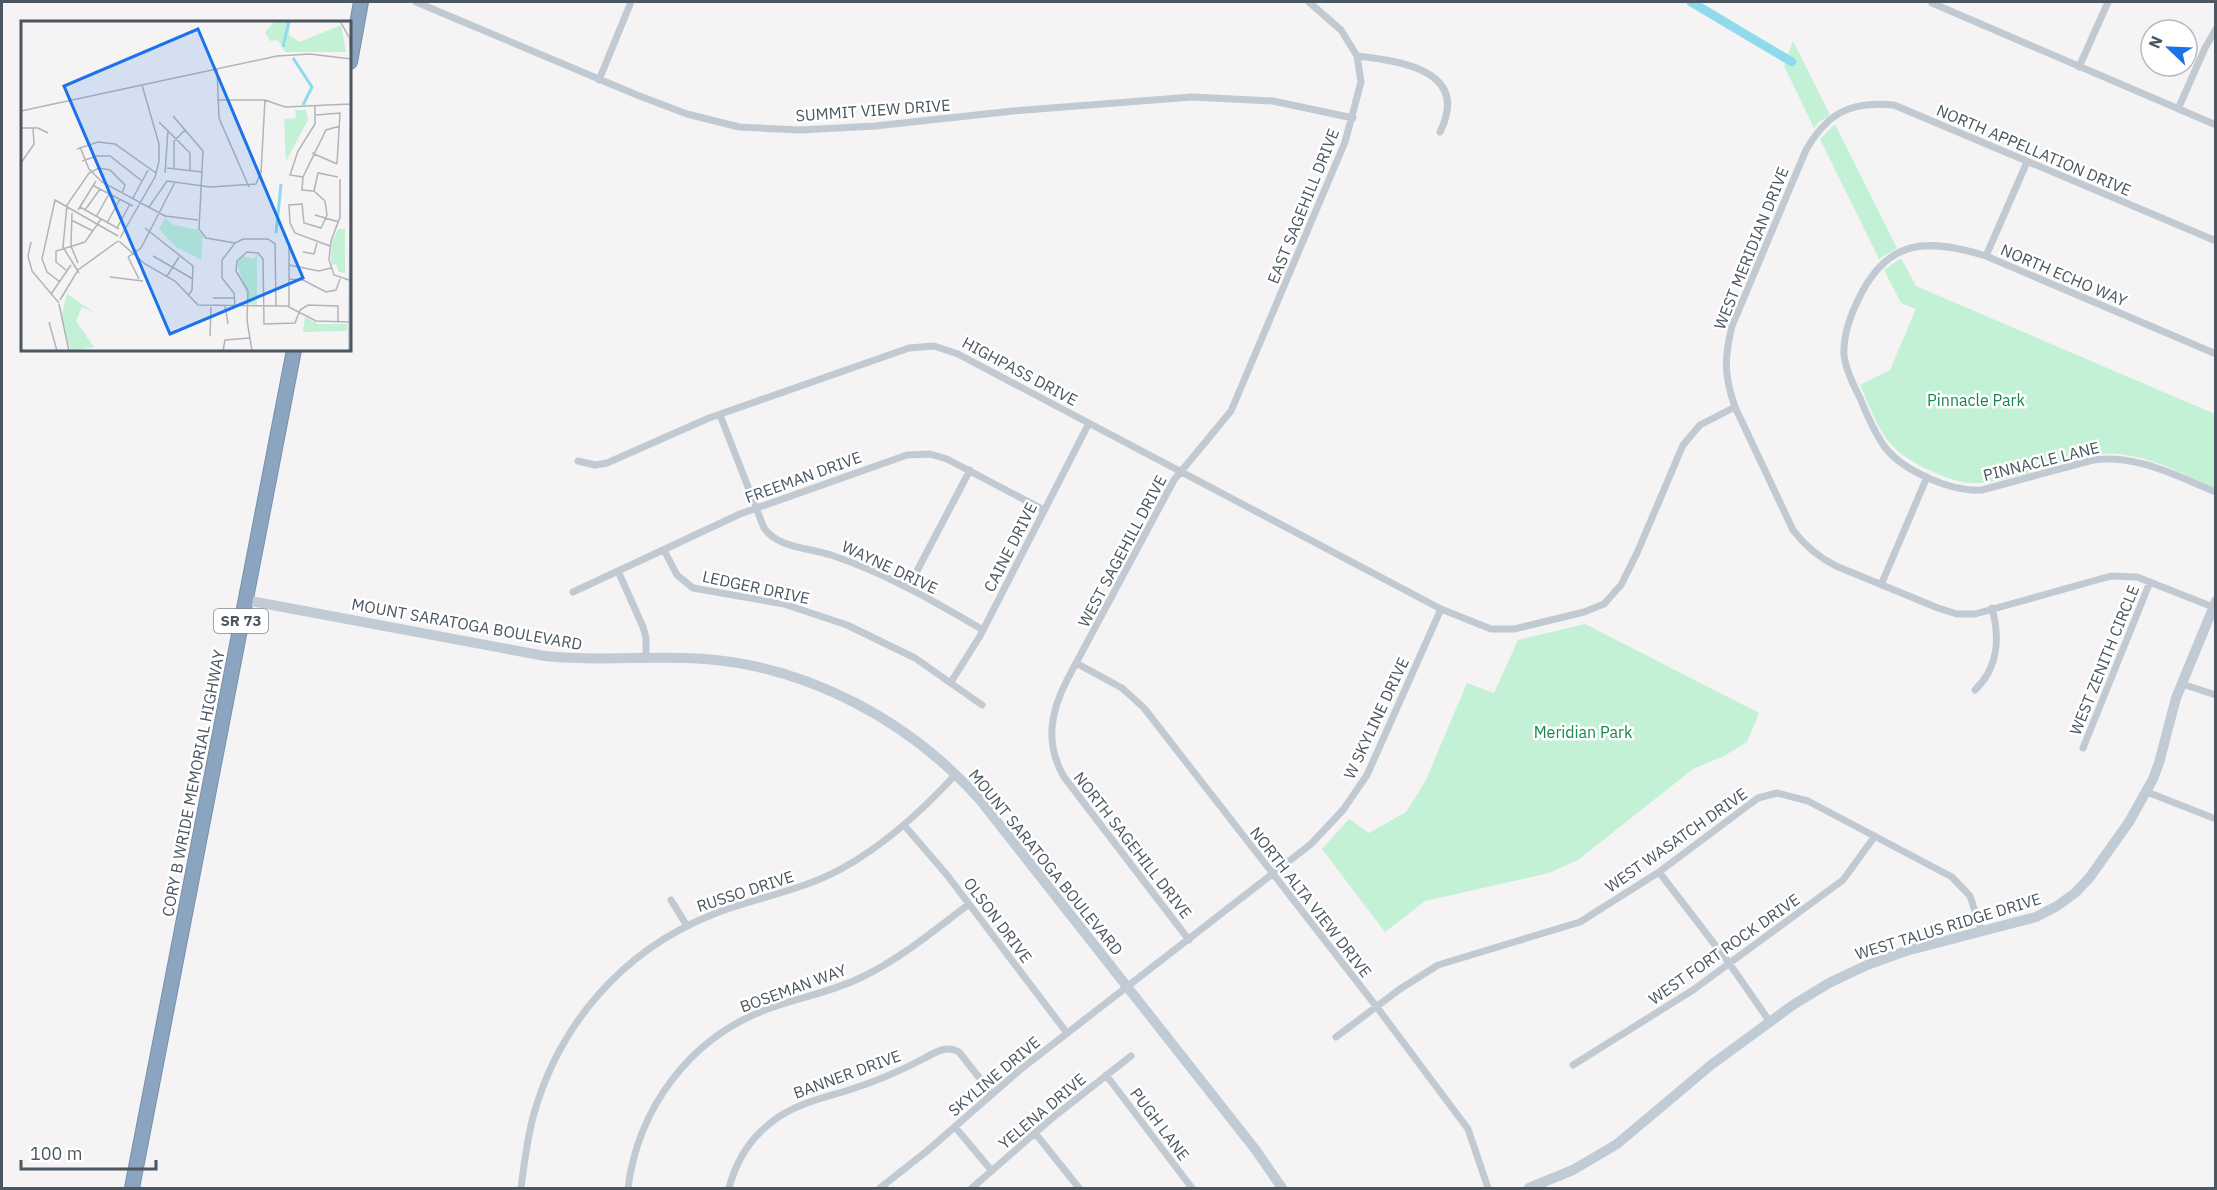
<svg xmlns="http://www.w3.org/2000/svg" width="2217" height="1190" viewBox="0 0 2217 1190" font-family="'IBM Plex Sans',sans-serif">
<style>
.green{fill:#c3f1d5}
.lines{fill:none;stroke-linecap:round;stroke-linejoin:round}
.canal{stroke:#90daee;stroke-width:9}
.highway-casing{stroke:#7690ad;stroke-width:16}
.street{stroke:#c1cad2;stroke-width:7}
.secondary{stroke:#c1cbd6;stroke-width:10}
.highway{stroke:#8ba5c1;stroke-width:14}
.labels{text-anchor:middle;stroke-width:5;stroke-linejoin:round;paint-order:stroke}
.shield{fill:#fff;stroke:#808990;stroke-width:1.5}
.shield-label{font-size:15px;font-weight:bold;fill:#4a5661}
.street-label{font-size:16px;fill:#4a5661;stroke:#fff}
.park-label{font-size:16px;fill:#17864f;stroke:#fff}
.inset-river{fill:none;stroke:#90daee;stroke-width:3}
.inset-road{fill:none;stroke:#b1b4b9;stroke-width:1.5}
.view{fill:#1a73e8;fill-opacity:0.15;stroke:#1a73e8;stroke-width:3}
.inset-edge{fill:none;stroke:#4a5661;stroke-width:3}
</style>
<rect width="100%" height="100%" fill="#f5f3f3"/>
<path class="green" d="M 1793,41 L 1830,115 L 1819,122 L 1814,128 L 1784,66 Z
M 1835,124 L 1897,248 L 1879,259 L 1820,139 Z
M 1901,258 L 1916,286 L 2215,414 L 2215,488 C 2180,473 2142,451 2103,454 C 2066,457 2032,475 1996,481 C 1988,482 1978,484 1969,483 C 1945,480 1904,461 1889,442 C 1876,426 1869,404 1860,385 L 1890,370 L 1916,309 L 1901,303 L 1884,270 Z
M 1585,624 L 1759,713 L 1747,742 L 1724,756 L 1693,769 L 1578,860 L 1549,873 L 1425,901 L 1385,932 L 1322,849 L 1349,819 L 1369,833 L 1406,812 L 1425,782 L 1467,683 L 1494,693 L 1518,640 Z"/>
<g class="lines">
<path class="canal" d="M 1691,2 L 1792,62"/>
<g class="highway-casing">
<path id="highway" d="M 350,62 L 361,2
M 132,1188 L 294,350"/>
</g>
<path class="street" d="M 416,2 L 637,95 L 687,114 L 739,127 L 800,130 L 875,126 L 1013,111 L 1192,97 L 1273,101 L 1353,118
M 1932,3 L 2216,125
M 1357,56 C 1400,61 1471,70 1440,132
M 2079,67 L 2108,2
M 599,80 L 631,2
M 2178,109 L 2205,48 L 2216,29
M 1986,256 L 2027,162
M 2216,354 L 1986,256 C 1928,238 1888,238 1859,298 C 1850,316 1843,335 1844,355 C 1846,370 1853,384 1860,398 C 1866,413 1873,429 1882,443 C 1899,470 1951,492 1982,490 L 2093,460 C 2137,454 2176,476 2216,492
M 720,415 L 764,528 C 778,548 809,548 831,555 C 885,573 934,601 983,630
M 578,461 L 595,465 L 607,463 L 709,418 L 909,348 L 934,346 L 958,354 L 1441,609 L 1491,629 L 1514,629 L 1584,612 L 1604,604 L 1621,585 L 1637,553 L 1683,445 L 1700,425 L 1735,407
M 664,550 L 677,575 L 693,588 L 784,604 L 847,625 L 915,658 L 982,705
M 618,571 L 643,627 L 646,638 L 646,659
M 1881,585 L 1927,477
M 908,588 L 970,470
M 573,592 L 740,514 L 907,455 L 930,454 L 947,459 L 1044,510
M 2213,607 L 2137,577 L 2111,576 L 1975,614 L 1957,614 L 1938,608 L 1836,566 C 1818,557 1805,546 1793,530 L 1735,407 C 1724,375 1724,359 1732,326 L 1806,150 C 1828,112 1851,101 1894,105 L 2216,241
M 1076,663 L 1122,688 L 1144,708 L 1376,1006 L 1468,1129 L 1488,1188
M 951,682 L 980,636 L 1089,423
M 2182,684 L 2216,695
M 1975,690 C 1999,667 2000,638 1992,608
M 2083,748 L 2150,582
M 2147,792 L 2216,819
M 904,825 L 947,875 L 1067,1033
M 1659,872 L 1729,963 L 1770,1022
M 671,900 L 687,926
M 1189,940 L 1064,777 C 1045,744 1050,713 1067,680 L 1174,480 L 1231,411 L 1345,142 L 1361,82 L 1357,56 L 1341,30 L 1309,2
M 1336,1037 L 1400,989 L 1438,965 L 1580,922 L 1659,872 L 1758,798 L 1777,793 L 1808,801 L 1952,877 L 1970,896 L 1982,932
M 1573,1065 L 1693,990 L 1843,880 L 1875,836
M 1106,1075 L 1192,1188
M 955,1127 L 992,1171
M 1035,1133 L 1079,1188
M 521,1188 C 524,1165 527,1140 533,1117 C 558,1026 621,952 709,916 C 752,898 799,892 841,869 C 885,845 922,811 956,774
M 628,1188 C 638,1109 689,1039 765,1010 C 796,998 829,993 860,978 C 900,959 934,931 969,904
M 729,1188 C 736,1161 750,1138 773,1121 C 795,1104 823,1098 849,1090 C 874,1082 898,1072 921,1060 C 933,1054 945,1044 959,1052 L 992,1094
M 880,1188 L 927,1151 L 1021,1069 L 1311,844 L 1343,810 L 1367,775 L 1441,609
M 972,1188 L 1051,1119 L 1131,1056"/>
<path class="secondary" d="M 245,600 L 545,656 C 599,662 652,655 705,659 C 810,667 911,722 980,800 L 1255,1149 L 1282,1188
M 1529,1188 L 1573,1170 L 1617,1144 L 1711,1065 L 1793,1005 L 1829,983 L 1867,965 L 1906,951 L 2036,917 L 2057,906 L 2075,893 L 2090,877 L 2129,822 L 2153,779 L 2159,763 L 2176,698 L 2216,601"/>
<use href="#highway" class="highway"/>
</g>
<g class="labels">
<rect class="shield" x="214" y="609" width="54" height="24" rx="4.5"/>
<g class="shield-label">
<text x="241" y="626">SR 73</text>
</g>
<g class="street-label">
<text transform="translate(873 110) rotate(-4)" y="6">SUMMIT VIEW DRIVE</text>
<text transform="translate(2034 150) rotate(23)" y="6">NORTH APPELLATION DRIVE</text>
<text transform="translate(1303 206) rotate(-68)" y="6">EAST SAGEHILL DRIVE</text>
<text transform="translate(1751 248) rotate(-68)" y="6">WEST MERIDIAN DRIVE</text>
<text transform="translate(2064 275) rotate(23)" y="6">NORTH ECHO WAY</text>
<text transform="translate(1020 371) rotate(28)" y="6">HIGHPASS DRIVE</text>
<text transform="translate(2041 461) rotate(-14)" y="6">PINNACLE LANE</text>
<text transform="translate(803 477) rotate(-20)" y="6">FREEMAN DRIVE</text>
<text transform="translate(1010 547) rotate(-63)" y="6">CAINE DRIVE</text>
<text transform="translate(1122 551) rotate(-62)" y="6">WEST SAGEHILL DRIVE</text>
<text transform="translate(890 567) rotate(25)" y="6">WAYNE DRIVE</text>
<text transform="translate(756 587) rotate(12)" y="6">LEDGER DRIVE</text>
<text transform="translate(467 624) rotate(10)" y="6">MOUNT SARATOGA BOULEVARD</text>
<text transform="translate(2104 660) rotate(-68)" y="6">WEST ZENITH CIRCLE</text>
<text transform="translate(1376 718) rotate(-65)" y="6">W SKYLINE DRIVE</text>
<text transform="translate(193 783) rotate(-79)" y="6">CORY B WRIDE MEMORIAL HIGHWAY</text>
<text transform="translate(1676 840) rotate(-35)" y="6">WEST WASATCH DRIVE</text>
<text transform="translate(1133 845) rotate(52)" y="6">NORTH SAGEHILL DRIVE</text>
<text transform="translate(1046 862) rotate(51)" y="6">MOUNT SARATOGA BOULEVARD</text>
<text transform="translate(745 891) rotate(-18)" y="6">RUSSO DRIVE</text>
<text transform="translate(1311 902) rotate(52)" y="6">NORTH ALTA VIEW DRIVE</text>
<text transform="translate(998 920) rotate(53)" y="6">OLSON DRIVE</text>
<text transform="translate(1948 926) rotate(-17)" y="6">WEST TALUS RIDGE DRIVE</text>
<text transform="translate(1724 949) rotate(-35)" y="6">WEST FORT ROCK DRIVE</text>
<text transform="translate(793 988) rotate(-20)" y="6">BOSEMAN WAY</text>
<text transform="translate(847 1074) rotate(-20)" y="6">BANNER DRIVE</text>
<text transform="translate(994 1076) rotate(-40)" y="6">SKYLINE DRIVE</text>
<text transform="translate(1042 1111) rotate(-40)" y="6">YELENA DRIVE</text>
<text transform="translate(1160 1124) rotate(53)" y="6">PUGH LANE</text>
</g>
<g class="park-label">
<text x="1976" y="406">Pinnacle Park</text>
<text x="1583" y="738">Meridian Park</text>
</g>
</g>
<g transform="translate(21 21)">
<rect width="330" height="330" fill="#f5f3f3"/>
<path d="M 254,0 L 269,0 L 268,14 L 279,21 L 320,4 L 325,31 L 264,31 L 257,19 L 249,20 L 244,11 ZM 274,89 L 285,89 L 287,99 L 265,140 L 263,98 L 275,97 ZM 144,197 L 153,204 L 177,209 L 182,216 L 180,239 L 155,226 L 138,208 ZM 317,208 L 324,208 L 324,252 L 318,251 L 315,243 L 310,244 L 311,220 ZM 236,232 L 236,284 L 228,283 L 216,242 L 222,235 L 233,238 ZM 46,273 L 74,292 L 61,286 L 55,300 L 73,326 L 50,330 L 40,297 ZM 284,296 L 297,303 L 326,303 L 326,310 L 282,311 Z" fill="#c3f1d5"/>
<path class="inset-river" d="M 262,26 L 268,0M 272,37 L 291,66 L 282,84M 255,212 L 260,163"/>
<path class="inset-road" d="M 319,0 L 329,18 L 330,38M 196,48 L 198,97 L 228,166M 196,79 L 244,79 L 264,86 L 329,83M 0,90 L 256,35 L 289,33 L 330,38M 295,94 L 319,92 L 316,143M 152,95 L 182,130 L 178,208 L 185,217 L 214,222M 138,101 L 169,132 L 169,150M 0,107 L 17,107 L 27,112M 59,126 L 68,148 L 81,161 L 144,195 L 177,199M 56,128 L 77,121 L 94,123 L 135,152M 291,132 L 316,143M 61,140 L 76,135 L 89,135 L 121,160M 0,142 L 13,123 L 12,107M 146,147 L 181,151M 153,148 L 153,120 L 164,109M 144,152 L 147,109M 282,156 L 269,154 L 277,130 L 294,103 L 294,85M 319,158 L 319,196 L 310,220 L 308,239 L 313,254 L 328,259M 235,163 L 240,151 L 244,79M 73,165 L 112,185M 293,170 L 297,152 L 317,156M 112,177 L 127,149M 59,186 L 98,208M 128,186 L 146,160 L 189,166 L 235,163M 57,189 L 75,160M 64,189 L 79,168M 51,192 L 50,225 L 57,242M 294,194 L 318,201M 75,196 L 88,173M 50,199 L 72,210M 86,202 L 99,178M 96,207 L 109,183M 124,207 L 172,245 L 171,269 L 167,275M 99,217 L 134,156 L 138,140 L 138,123 L 121,64M 98,220 L 124,243 L 154,260 L 177,284 L 266,285 L 295,300 L 328,301M 10,221 L 7,235 L 11,250 L 38,282M 309,225 L 274,212 L 269,202 L 268,184 L 281,183 L 283,202 L 300,207 L 306,194 L 304,180 L 293,170 L 281,169 L 282,156 L 305,109 L 319,105M 282,231 L 293,233 L 296,222M 132,235 L 172,258M 107,236 L 120,227 L 154,161M 107,236 L 118,258M 268,244 L 298,250 L 310,247M 45,249 L 35,241 L 35,230 L 64,221 L 80,198M 58,252 L 42,226 L 46,184 L 68,152 L 78,147 L 89,149 L 104,164 L 101,172M 146,255 L 158,236M 89,256 L 122,260M 268,258 L 282,259 L 305,271 L 315,269 L 319,258M 39,261 L 26,251 L 21,238 L 34,179 L 97,215M 30,273 L 50,244M 192,277 L 214,277M 39,279 L 57,249 L 97,220M 38,283 L 48,330M 204,285 L 207,303M 214,285 L 213,272 L 201,257 L 201,239 L 214,222 L 222,218 L 247,218 L 254,223 L 255,285M 268,285 L 268,225M 28,301 L 36,330M 189,315 L 190,286M 202,330 L 204,319 L 229,317M 231,330 L 226,299 L 227,270 L 215,250 L 216,240 L 226,231 L 237,232 L 242,238 L 243,303 L 274,302 L 279,289 L 287,284 L 317,285 L 317,301M 328,330 L 330,38"/>
<path class="view" d="M 177,8 L 282,257 L 149,313 L 43,65 Z"/>
<rect width="330" height="330" class="inset-edge"/>
</g>
<rect width="2217" height="1190" fill="none" stroke="#4a5661" stroke-width="6"/>
<g transform="translate(2169 48) rotate(293)"><circle r="28" fill="#ffffff" stroke="#b7bbc0" stroke-width="1.5"/>
<path d="M0-4.5L10 22L0 15L-10 22Z" fill="#1a73e8"/>
<text y="-9" font-size="16" font-weight="bold" text-anchor="middle" fill="#4a5661">N</text>
</g>
<path d="M21 1160v9h135v-9" fill="none" stroke="#4a5661" stroke-width="3"/>
<text x="30" y="1160" font-size="18" fill="#4a5661" stroke="#ffffff" stroke-width="4.5" paint-order="stroke">100 m</text>
</svg>
